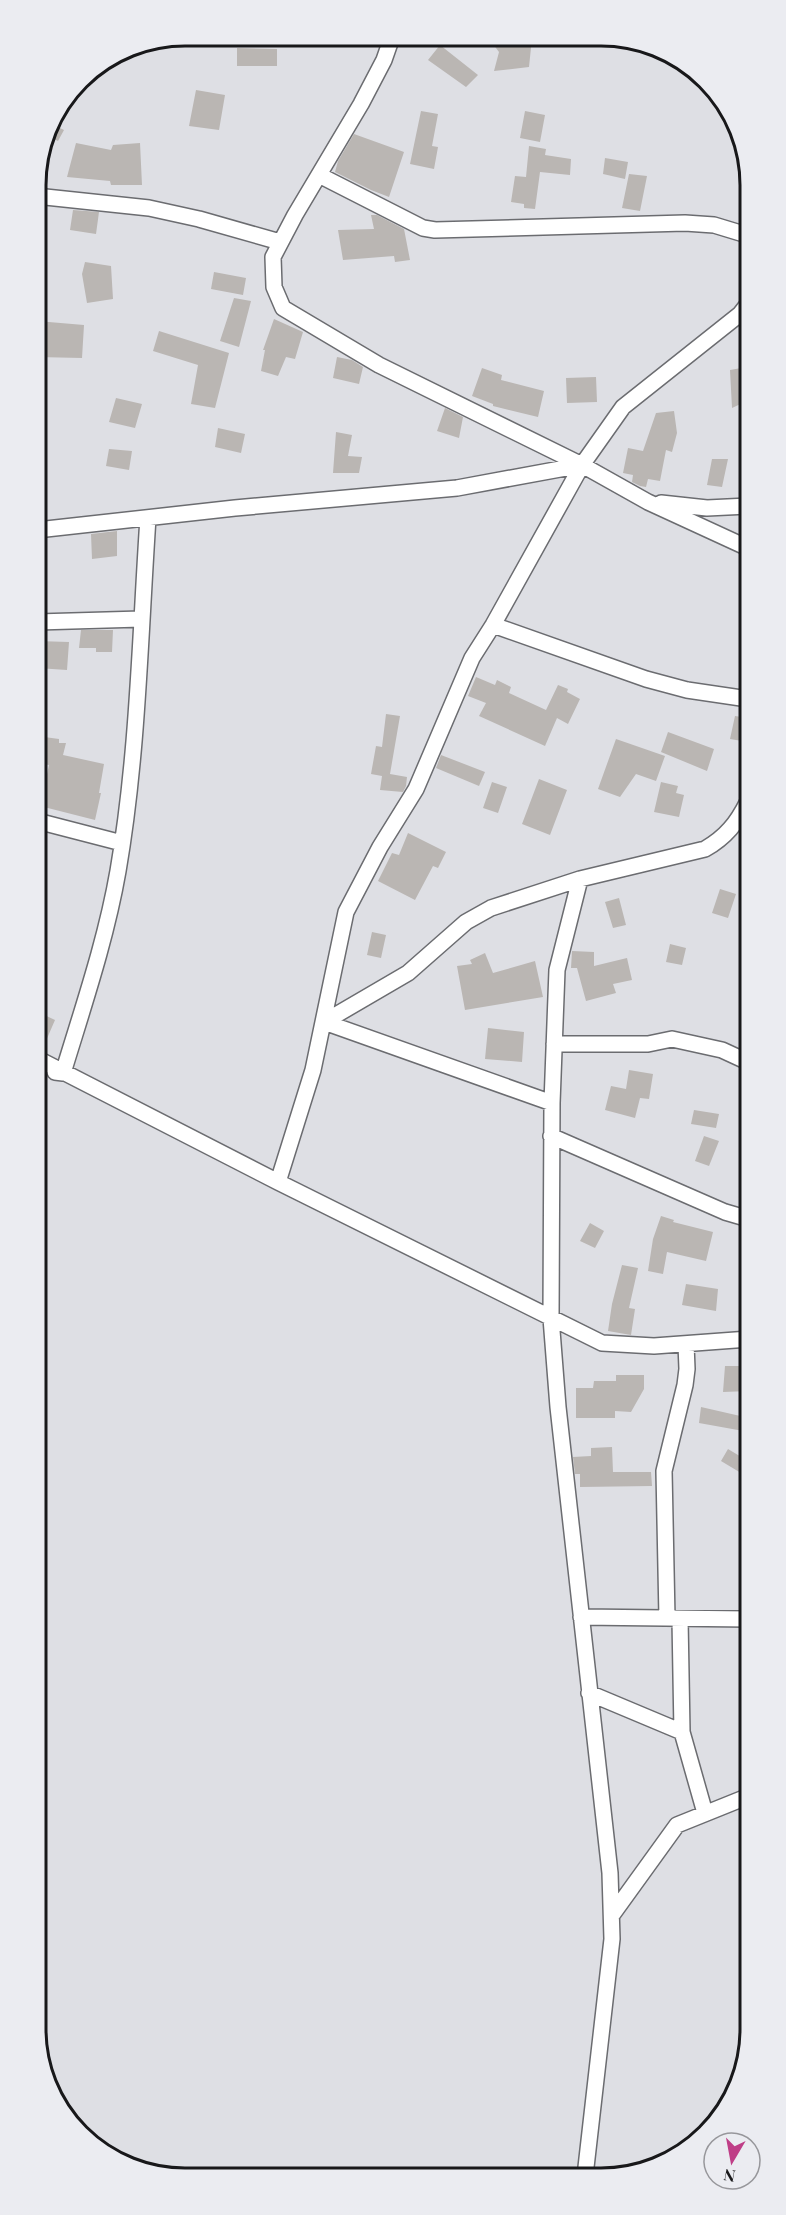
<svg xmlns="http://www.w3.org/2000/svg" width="786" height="2215" viewBox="0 0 786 2215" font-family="'Playfair Display',serif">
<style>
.building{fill:#bab6b3}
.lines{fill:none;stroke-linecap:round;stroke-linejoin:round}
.minor-casing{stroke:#6b6c70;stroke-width:18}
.minor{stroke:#fff;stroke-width:15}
.rim{fill:none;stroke:#18181a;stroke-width:3}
</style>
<rect width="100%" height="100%" fill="#dedfe4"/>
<path class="building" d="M 506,38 L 532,38 L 529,67 L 494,71 L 499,52 L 490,40 Z
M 440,45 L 478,75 L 466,87 L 428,60 Z
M 237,48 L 277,49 L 277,66 L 237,66 Z
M 196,90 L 225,95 L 219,130 L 189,126 Z
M 421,111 L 438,114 L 432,146 L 438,147 L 434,169 L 410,164 Z
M 525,111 L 545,115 L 540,142 L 520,138 Z
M 50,123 L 64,130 L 58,141 L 47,136 Z
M 354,134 L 404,152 L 389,197 L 371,190 L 335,172 L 338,161 Z
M 76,143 L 111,150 L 113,145 L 140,143 L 142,185 L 111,185 L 110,181 L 67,177 Z
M 529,146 L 546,149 L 545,155 L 571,159 L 570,175 L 540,172 L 535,209 L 524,208 L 524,204 L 511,202 L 515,176 L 526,177 Z
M 605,158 L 628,162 L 625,179 L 603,174 Z
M 629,174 L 647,176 L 640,211 L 622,208 Z
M 73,210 L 99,212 L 96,234 L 70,230 Z
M 371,215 L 377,215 L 404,229 L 410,260 L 395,262 L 394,256 L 343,260 L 338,230 L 374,229 Z
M 85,262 L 111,266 L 113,299 L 87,303 L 82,274 Z
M 214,272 L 246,278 L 243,295 L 211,289 Z
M 234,298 L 251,301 L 239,347 L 220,341 Z
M 274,319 L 303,332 L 295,359 L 286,357 L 278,376 L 261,371 L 265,350 L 263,350 Z
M 37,321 L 84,325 L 82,358 L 37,357 Z
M 159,331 L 229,353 L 215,408 L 191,404 L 198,365 L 153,351 Z
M 337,357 L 352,360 L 363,367 L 359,384 L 333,378 Z
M 747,367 L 747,401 L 732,408 L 730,370 Z
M 482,368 L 502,375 L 501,380 L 544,391 L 538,417 L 493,406 L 493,404 L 472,396 Z
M 596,377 L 597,402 L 567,403 L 566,378 Z
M 116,398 L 142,404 L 135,428 L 109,422 Z
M 445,408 L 463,417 L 459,438 L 437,431 Z
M 674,411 L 677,433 L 672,452 L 666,450 L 660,481 L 648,479 L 646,487 L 640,486 L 632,482 L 633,475 L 623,473 L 628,448 L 643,451 L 656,413 Z
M 218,428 L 245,434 L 241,453 L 215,447 Z
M 336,432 L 352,435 L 348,456 L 362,457 L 359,473 L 333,473 Z
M 109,449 L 132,451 L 129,470 L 106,466 Z
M 712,459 L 728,459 L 722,487 L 707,485 Z
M 117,531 L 117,556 L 92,559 L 91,534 Z
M 81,630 L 113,630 L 112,652 L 96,652 L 96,648 L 79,648 Z
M 37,641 L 69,642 L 67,670 L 37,668 Z
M 476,677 L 495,685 L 497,680 L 511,687 L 509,693 L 546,710 L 558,685 L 568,689 L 567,692 L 580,699 L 568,724 L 557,718 L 545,746 L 479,716 L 486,703 L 468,696 Z
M 386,714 L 400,716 L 390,774 L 407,777 L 406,786 L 403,792 L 380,790 L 382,776 L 371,774 L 376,746 L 382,747 Z
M 735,716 L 748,718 L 748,742 L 730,739 Z
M 668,732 L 714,749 L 707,771 L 661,752 Z
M 37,736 L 59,739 L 59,743 L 66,743 L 63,755 L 104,764 L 99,793 L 101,793 L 95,820 L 40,806 L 49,765 L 37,763 Z
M 616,739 L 665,756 L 656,781 L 636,774 L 620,797 L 598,789 Z
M 441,755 L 485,772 L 479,786 L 436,768 Z
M 539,779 L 567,790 L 550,835 L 522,824 Z
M 492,782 L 507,787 L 498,813 L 483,808 Z
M 661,782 L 678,786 L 676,793 L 684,795 L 679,817 L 654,812 Z
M 408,833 L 446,852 L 438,868 L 433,866 L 415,900 L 378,881 L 392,853 L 399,855 Z
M 720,889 L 736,894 L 728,918 L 712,913 Z
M 619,898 L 626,925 L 613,928 L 605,902 Z
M 372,932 L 386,935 L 381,958 L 367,955 Z
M 670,944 L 686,948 L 682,965 L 666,962 Z
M 572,951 L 594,952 L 594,966 L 627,958 L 632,980 L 613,984 L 616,993 L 586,1001 L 577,968 L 571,968 Z
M 485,953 L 493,973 L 535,961 L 543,997 L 465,1010 L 457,966 L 472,964 L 470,960 Z
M 38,1012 L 55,1020 L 42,1050 L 38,1049 Z
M 488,1028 L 524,1032 L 522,1062 L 485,1059 Z
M 629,1070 L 653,1074 L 649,1099 L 640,1098 L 635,1118 L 605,1110 L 611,1086 L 626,1089 Z
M 694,1110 L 719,1114 L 716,1128 L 691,1124 Z
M 704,1136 L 719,1141 L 709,1166 L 695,1161 Z
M 661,1216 L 674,1220 L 673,1222 L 713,1232 L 706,1261 L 667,1252 L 663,1274 L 648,1271 L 653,1239 Z
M 590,1223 L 604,1231 L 595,1248 L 580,1241 Z
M 622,1265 L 638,1268 L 629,1308 L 635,1309 L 631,1335 L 608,1331 L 612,1304 Z
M 686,1284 L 718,1289 L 716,1311 L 682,1305 Z
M 725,1366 L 749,1366 L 749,1391 L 723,1392 Z
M 616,1375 L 644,1375 L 644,1389 L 631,1412 L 615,1411 L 615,1418 L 576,1418 L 576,1388 L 593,1388 L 594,1381 L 616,1381 Z
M 701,1407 L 749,1418 L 749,1432 L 699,1423 Z
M 612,1447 L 613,1472 L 651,1472 L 652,1486 L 580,1487 L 580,1474 L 575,1474 L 573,1457 L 591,1456 L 591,1448 Z
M 728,1449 L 748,1461 L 741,1473 L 721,1461 Z"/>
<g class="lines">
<g class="minor-casing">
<path id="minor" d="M 392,37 L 384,60 L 361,104 L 295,215 L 273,257 L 274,287 L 283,308 L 379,365 L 582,465 L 648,502 L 748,548
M 319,175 L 423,228 L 435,230 L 685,223 L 714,225 L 747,235
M 36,196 L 149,208 L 199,219 L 280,242
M 661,503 L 707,508 L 748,506
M 37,530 L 235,508 L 457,488 L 582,465
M 37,622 L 141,619
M 493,625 L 646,679 L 687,690 L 748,699
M 37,821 L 122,843
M 324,1022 L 408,973 L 466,922 L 491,908 L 580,879
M 324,1022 L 552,1103
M 554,1044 L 648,1044 L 672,1039 L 722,1050 L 748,1062
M 38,1059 L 278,1182 L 602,1343 L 654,1346 L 749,1339
M 55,1072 L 63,1073 C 83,1007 106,940 118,871 C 138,755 140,636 148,518
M 551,1136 L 725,1212 L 749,1219
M 278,1182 L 313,1070 L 346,912 L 380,847 L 416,789 L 472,658 L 493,625 L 582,465 L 623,407 L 740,314 L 747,305
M 581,1617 L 749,1619
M 667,1618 L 664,1471 L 685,1385 L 687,1369 L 686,1344
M 680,1619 L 682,1732 L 705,1813
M 589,1693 L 682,1732
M 612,1915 L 677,1825 L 749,1796 L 749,1793
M 585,2176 L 612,1939 L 610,1873 L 558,1407 L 551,1318 L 552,1103 L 557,970 L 580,879 L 705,849 C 726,837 737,823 748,801"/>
</g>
<use href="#minor" class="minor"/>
</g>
<path d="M0 0H786V2215H0ZM185 46H601A139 139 0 0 1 740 185V2029A139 139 0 0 1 601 2168H185A139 139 0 0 1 46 2029V185A139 139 0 0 1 185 46Z" fill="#ebecf1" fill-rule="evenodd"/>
<path class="rim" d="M185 46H601A139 139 0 0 1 740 185V2029A139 139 0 0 1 601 2168H185A139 139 0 0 1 46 2029V185A139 139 0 0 1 185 46Z"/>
<g transform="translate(732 2161) rotate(190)"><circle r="28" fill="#ebecf1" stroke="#97979b" stroke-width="1.5"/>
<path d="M0-4.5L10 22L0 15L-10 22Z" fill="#bf3e87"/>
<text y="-9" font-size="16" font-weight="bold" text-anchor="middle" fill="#18181a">N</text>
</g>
</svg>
